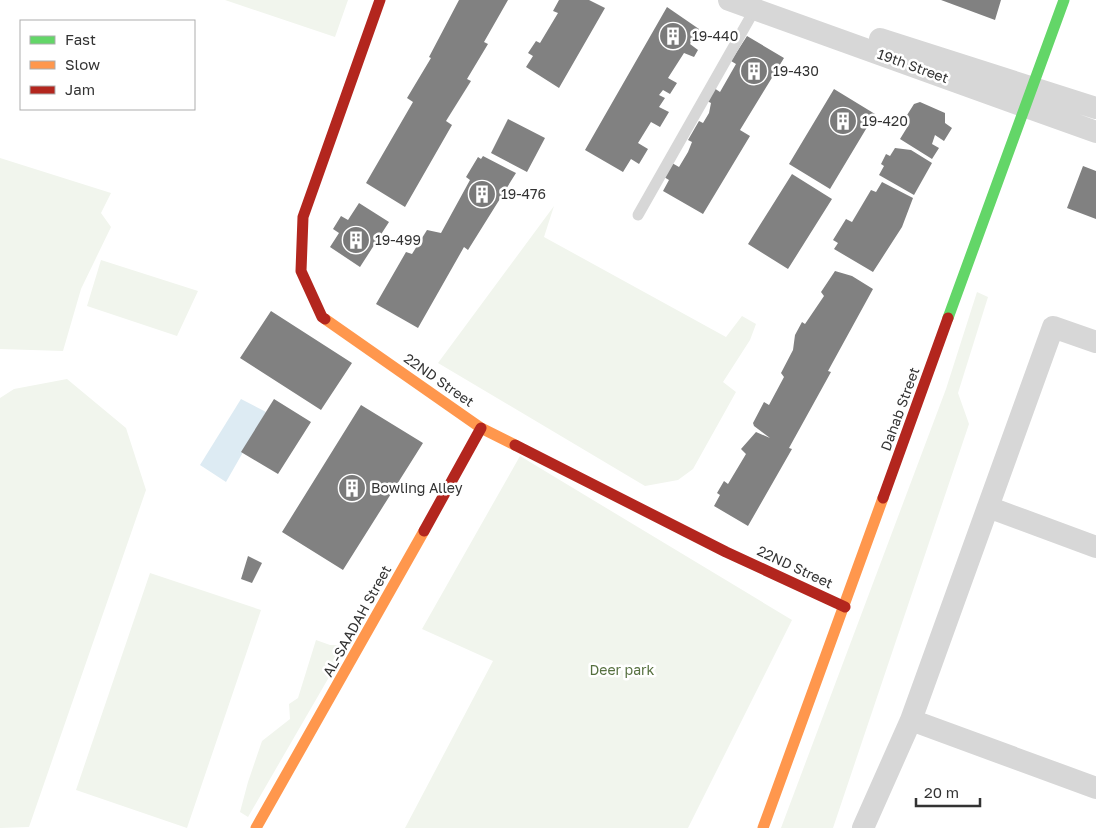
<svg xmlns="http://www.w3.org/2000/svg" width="1096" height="828" viewBox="0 0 1096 828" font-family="'Golos Text',sans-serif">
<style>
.green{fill:#f1f5ed}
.water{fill:#ddebf3}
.building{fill:#818181}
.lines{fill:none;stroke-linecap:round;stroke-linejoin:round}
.lane{stroke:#d7d7d7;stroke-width:11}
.street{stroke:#d7d7d7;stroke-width:22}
.fast{stroke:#63d668;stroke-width:11}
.slow{stroke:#ff974d;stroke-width:11}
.jam{stroke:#b3261e;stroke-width:11}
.labels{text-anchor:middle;stroke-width:5;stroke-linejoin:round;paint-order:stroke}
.poi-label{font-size:14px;fill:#333;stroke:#fff;text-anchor:start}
.street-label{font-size:14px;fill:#333;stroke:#fff}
.park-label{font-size:14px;fill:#56703f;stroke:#fff}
</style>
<rect width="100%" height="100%" fill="#fff"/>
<path class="green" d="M 225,0 L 348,0 L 335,37 Z
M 0,158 L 111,193 L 101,213 L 111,227 L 81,289 L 63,351 L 0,349 Z
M 554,206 L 544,237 L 726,337 L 742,316 L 756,324 L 750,340 L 723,382 L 736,392 L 693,469 L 678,480 L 645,486 L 438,363 Z
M 101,260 L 198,291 L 177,336 L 87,306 Z
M 977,292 L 988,297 L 958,393 L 969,424 L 833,828 L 781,828 L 946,389 Z
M 67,379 L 126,428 L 146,490 L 29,827 L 0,828 L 0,398 L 14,389 Z
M 520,456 L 792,620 L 688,828 L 405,828 L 493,661 L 422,629 Z
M 150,573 L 261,610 L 187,828 L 76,790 Z
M 316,640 L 330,645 L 341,645 L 343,653 L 248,817 L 240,812 L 248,782 L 262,741 L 290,719 L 289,704 L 298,698 Z"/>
<path class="water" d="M 241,399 L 266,412 L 226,482 L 200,465 Z"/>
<path class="building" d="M 459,0 L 508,0 L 484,42 L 488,44 L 467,79 L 471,81 L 446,121 L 452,125 L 405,207 L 366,183 L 413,102 L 407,98 L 431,58 L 429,57 Z
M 559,0 L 589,0 L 605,8 L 559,88 L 526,67 L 533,56 L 528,53 L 536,41 L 540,43 L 558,13 L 553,11 Z
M 941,0 L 1001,0 L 995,20 Z
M 667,7 L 699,29 L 690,44 L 698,50 L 694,57 L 684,53 L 668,78 L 677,83 L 670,94 L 663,90 L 659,95 L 665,98 L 659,107 L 669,112 L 660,127 L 651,122 L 638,143 L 648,149 L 639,164 L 631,159 L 623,172 L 585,150 Z
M 747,36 L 784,58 L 740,130 L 750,136 L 703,214 L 663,191 L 669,180 L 664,177 L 672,163 L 679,167 L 688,152 L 692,142 L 688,140 L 699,121 L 703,123 L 709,113 L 711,103 L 707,101 L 714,88 L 720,92 L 736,64 L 731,61 Z
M 834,89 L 875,114 L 830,189 L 789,164 Z
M 920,102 L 945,113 L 945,123 L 952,128 L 944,141 L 935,135 L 932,144 L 939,148 L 932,159 L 900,139 L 908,126 L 902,123 L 914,104 Z
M 508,119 L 545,138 L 527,172 L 491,153 Z
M 895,148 L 911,150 L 932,163 L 914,195 L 879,175 L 884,166 L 881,164 L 886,154 L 890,156 Z
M 483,156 L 516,173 L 468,250 L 464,247 L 418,328 L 376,304 L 406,252 L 412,254 L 427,230 L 441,233 L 470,180 L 466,177 L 478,157 L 481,159 Z
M 1083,166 L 1096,171 L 1096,219 L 1067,208 Z
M 792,174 L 832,199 L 788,269 L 748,244 Z
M 882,182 L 913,198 L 902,227 L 873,272 L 834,249 L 838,243 L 833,240 L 846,219 L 852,222 L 871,190 L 876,192 Z
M 359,203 L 389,222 L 360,267 L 330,247 L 339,233 L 333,229 L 341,216 L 348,220 Z
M 835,271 L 852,276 L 873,289 L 828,371 L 831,372 L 789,448 L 792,449 L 748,526 L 714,506 L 720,495 L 717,493 L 724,481 L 728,484 L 746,454 L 741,449 L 756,432 L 770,438 L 754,426 L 753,423 L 764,402 L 769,405 L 784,377 L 781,373 L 793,350 L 795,335 L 802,322 L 805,324 L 824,296 L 821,292 Z
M 271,311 L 352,363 L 321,410 L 240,358 Z
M 274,399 L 311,422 L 278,474 L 241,452 Z
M 361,405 L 423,443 L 343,570 L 282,532 Z
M 248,556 L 262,563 L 252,583 L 241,579 Z"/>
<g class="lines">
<path class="lane" d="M 638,215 L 755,9"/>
<path class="street" d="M 729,0 L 1096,132
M 880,39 L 1096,108
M 988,507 L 1096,547
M 911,720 L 1096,788
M 863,828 L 911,720 L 1053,327 L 1096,342"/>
<path class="fast" d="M 948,318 L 1064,0"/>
<path class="slow" d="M 325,319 L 481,428 L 515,445
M 256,828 L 424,531
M 763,828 L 883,498"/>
<path class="jam" d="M 325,319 L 322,317 L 301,271 L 303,217 L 380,0
M 515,445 L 726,552 L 845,607
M 883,498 L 948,318
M 424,531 L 481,428"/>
</g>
<defs>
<g id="building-disc" transform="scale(1.4375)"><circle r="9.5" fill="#7a7a7a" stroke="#fff"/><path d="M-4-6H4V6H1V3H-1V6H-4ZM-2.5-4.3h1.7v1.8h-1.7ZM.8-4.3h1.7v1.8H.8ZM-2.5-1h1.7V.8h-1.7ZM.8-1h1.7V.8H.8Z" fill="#fff"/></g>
</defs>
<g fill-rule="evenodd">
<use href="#building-disc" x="673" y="36"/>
<use href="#building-disc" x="754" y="71"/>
<use href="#building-disc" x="843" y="121"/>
<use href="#building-disc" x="482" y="194"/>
<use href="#building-disc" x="356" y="240"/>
<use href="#building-disc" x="352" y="488"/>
</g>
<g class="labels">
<g class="poi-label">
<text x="692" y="41">19-440</text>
<text x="773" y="76">19-430</text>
<text x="862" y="126">19-420</text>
<text x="501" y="199">19-476</text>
<text x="375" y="245">19-499</text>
<text x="371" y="493">Bowling Alley</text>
</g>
<g class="street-label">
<text transform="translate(913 66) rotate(20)" y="5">19th Street</text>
<text transform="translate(439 380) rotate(35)" y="5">22ND Street</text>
<text transform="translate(900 409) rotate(-70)" y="5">Dahab Street</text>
<text transform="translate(795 567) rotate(25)" y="5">22ND Street</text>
<text transform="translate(357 621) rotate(-61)" y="5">AL-SAADAH Street</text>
</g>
<g class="park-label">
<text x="622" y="675">Deer park</text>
</g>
</g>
<rect x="20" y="20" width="175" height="90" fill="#ffffff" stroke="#adadad"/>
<rect x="30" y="36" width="25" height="8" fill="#63d668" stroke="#adadad"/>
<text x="65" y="45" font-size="15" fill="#333333">Fast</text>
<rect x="30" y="61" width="25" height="8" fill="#ff974d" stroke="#adadad"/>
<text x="65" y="70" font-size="15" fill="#333333">Slow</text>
<rect x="30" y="86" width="25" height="8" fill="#b3261e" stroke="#adadad"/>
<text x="65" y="95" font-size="15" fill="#333333">Jam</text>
<path d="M916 798v8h64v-8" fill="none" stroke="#333333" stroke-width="2.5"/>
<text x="924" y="798" font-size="15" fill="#333333" stroke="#ffffff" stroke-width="4" paint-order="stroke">20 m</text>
</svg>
